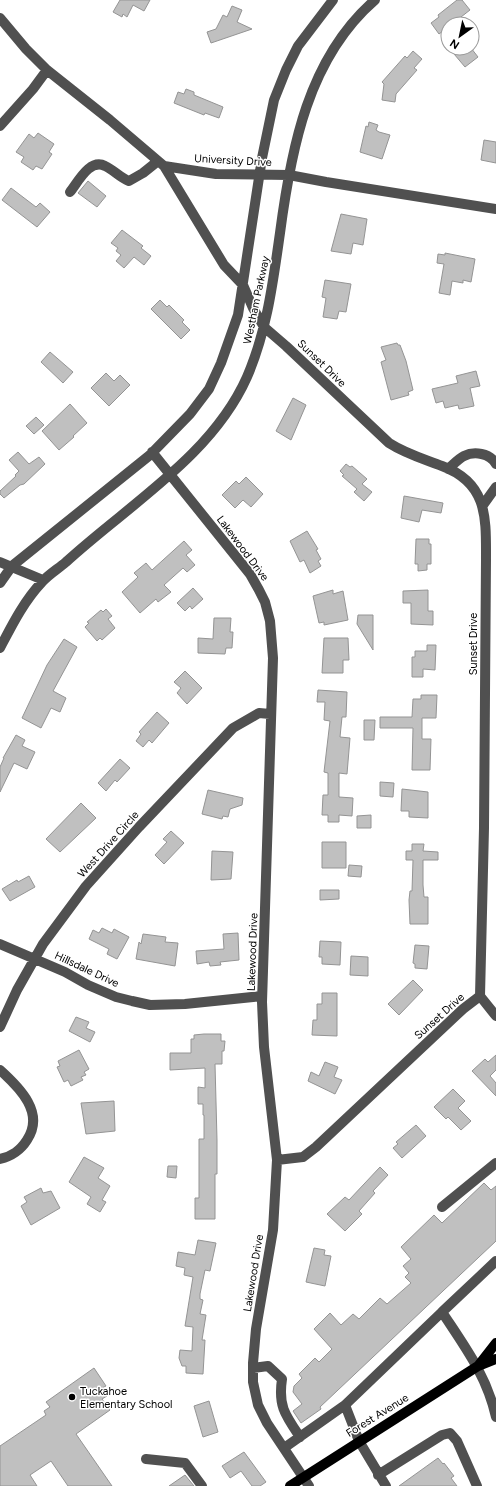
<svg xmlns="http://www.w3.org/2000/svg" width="496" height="1486" viewBox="0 0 496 1486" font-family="Figtree,sans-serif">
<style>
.building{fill:#c0c0c0;stroke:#949494}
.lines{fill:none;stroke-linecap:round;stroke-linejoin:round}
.minor{stroke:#505050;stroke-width:10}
.major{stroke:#000;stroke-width:10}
.poi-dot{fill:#000;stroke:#fff;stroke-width:1.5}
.labels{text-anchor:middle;stroke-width:3;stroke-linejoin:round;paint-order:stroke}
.street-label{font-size:11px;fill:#000;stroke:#fff}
.poi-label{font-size:11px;fill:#000;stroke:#fff;text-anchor:start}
</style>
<rect width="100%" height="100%" fill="#fff"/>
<path class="building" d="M 120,0 L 150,0 L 144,11 L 133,5 L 127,17 L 123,14 L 122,17 L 113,12 Z
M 457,0 L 462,0 L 470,10 L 452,24 L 448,24 L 448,27 L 439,34 L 431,23 L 439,17 L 438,15 Z
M 232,6 L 242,10 L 237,22 L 252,29 L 211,43 L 207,32 L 216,29 L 223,15 L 227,17 Z
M 449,48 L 471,48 L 478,57 L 465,67 Z
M 413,51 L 422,59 L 414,68 L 417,70 L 396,94 L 395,102 L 382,100 L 384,84 L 382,82 L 405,56 L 407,58 Z
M 186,89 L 194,92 L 194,95 L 223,107 L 219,118 L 205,113 L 204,115 L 174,103 L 178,92 L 184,94 Z
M 369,122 L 378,125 L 376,130 L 379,132 L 390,135 L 382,159 L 360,152 L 366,126 L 368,127 Z
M 38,133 L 54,144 L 49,152 L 52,154 L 42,169 L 36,166 L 33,170 L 21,162 L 24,157 L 16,152 L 29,134 L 34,138 Z
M 484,140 L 496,142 L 496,163 L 481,160 Z
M 88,181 L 106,196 L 97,207 L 78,193 Z
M 11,188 L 36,207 L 40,203 L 50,212 L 37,227 L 2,200 Z
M 341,214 L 367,219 L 363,245 L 353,243 L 351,254 L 331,251 Z
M 122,230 L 143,246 L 141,248 L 151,256 L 144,265 L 134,257 L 124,268 L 116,261 L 121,255 L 116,251 L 118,248 L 111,243 Z
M 445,253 L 475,259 L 471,282 L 463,280 L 463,283 L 452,281 L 450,295 L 439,293 L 444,264 L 437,263 L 438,254 L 445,255 Z
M 325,280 L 351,284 L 346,312 L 339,311 L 337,319 L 323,317 L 326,298 L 322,297 Z
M 160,300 L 167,307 L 169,305 L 184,320 L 182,322 L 190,330 L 181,339 L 151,309 Z
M 397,343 L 398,345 L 400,345 L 406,361 L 413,390 L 408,392 L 409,395 L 391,400 L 381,362 L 386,360 L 381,347 Z
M 50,352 L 73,372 L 63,383 L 41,362 Z
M 476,371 L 480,386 L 470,388 L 474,406 L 459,409 L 458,405 L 445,408 L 443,401 L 436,403 L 432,389 L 458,383 L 456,376 Z
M 106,373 L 114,381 L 120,375 L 130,385 L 109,406 L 91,388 Z
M 293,398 L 306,405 L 291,440 L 276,431 Z
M 70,404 L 87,423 L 73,436 L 74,437 L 59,450 L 42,431 Z
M 36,417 L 44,425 L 34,434 L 26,426 Z
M 18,452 L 29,464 L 39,457 L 45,464 L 24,484 L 20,485 L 4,498 L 0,494 L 0,491 L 16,476 L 15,475 L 19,471 L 9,460 Z
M 346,464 L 350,467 L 352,466 L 367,479 L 362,484 L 372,492 L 364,501 L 354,492 L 357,489 L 342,476 L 344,475 L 340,471 Z
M 246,477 L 263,494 L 251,507 L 243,500 L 235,508 L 222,495 L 236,481 L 239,484 Z
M 404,496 L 443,503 L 441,513 L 422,510 L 419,522 L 401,518 Z
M 307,531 L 318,549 L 316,550 L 321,559 L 318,561 L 321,566 L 310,573 L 304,560 L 300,562 L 290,541 Z
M 416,539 L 429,539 L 429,544 L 431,544 L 431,564 L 427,564 L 427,570 L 418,571 L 418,564 L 415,564 Z
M 184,541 L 192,550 L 186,555 L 195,565 L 187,572 L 183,568 L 164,585 L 171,592 L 158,602 L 156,599 L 140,613 L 122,592 L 138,577 L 134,573 L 146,563 L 152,570 Z
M 193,588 L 203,599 L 192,609 L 190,606 L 185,611 L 177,603 Z
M 333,590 L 333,594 L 343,591 L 348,620 L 324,625 L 324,622 L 319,623 L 313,596 Z
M 428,590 L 428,611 L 433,611 L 433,625 L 411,624 L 411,603 L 403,603 L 403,591 Z
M 106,609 L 112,616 L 108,619 L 115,628 L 102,640 L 100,638 L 97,641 L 85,627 L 89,623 L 87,622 L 101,610 L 103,612 Z
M 358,615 L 373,615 L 373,650 L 357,624 Z
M 214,618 L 231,618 L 230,632 L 233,632 L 232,648 L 226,648 L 225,654 L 198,653 L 198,638 L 213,639 Z
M 324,638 L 348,638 L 349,660 L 343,660 L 343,673 L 322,673 Z
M 64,639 L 77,647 L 53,691 L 66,698 L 60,712 L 51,708 L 41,728 L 22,718 L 47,665 Z
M 427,645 L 436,645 L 435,670 L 423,669 L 423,677 L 412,677 L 412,657 L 415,657 L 415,651 L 427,651 Z
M 185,671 L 202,688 L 187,704 L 177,693 L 181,688 L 174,682 Z
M 318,690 L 347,692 L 346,717 L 342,717 L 340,737 L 350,738 L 347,774 L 339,773 L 339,797 L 353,798 L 352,816 L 339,815 L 339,822 L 328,822 L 328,815 L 322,815 L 323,795 L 328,795 L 328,773 L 324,772 L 330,721 L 324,720 L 325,702 L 317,702 Z
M 421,695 L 437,695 L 436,718 L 422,718 L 422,739 L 431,739 L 430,770 L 412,770 L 413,728 L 380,728 L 380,717 L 412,717 L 413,699 L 421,699 Z
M 157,712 L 169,723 L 152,743 L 149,740 L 143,747 L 136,741 L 141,734 L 139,732 Z
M 364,720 L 375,720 L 374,740 L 364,740 Z
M 16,735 L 25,740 L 22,746 L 35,752 L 27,769 L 14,763 L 0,792 L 0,767 L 4,758 L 3,758 Z
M 120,759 L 130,768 L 117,782 L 115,780 L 106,791 L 98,783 Z
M 380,782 L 394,783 L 393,797 L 380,796 Z
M 402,789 L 428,792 L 428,818 L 409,817 L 409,811 L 401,811 Z
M 208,790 L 243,798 L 242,805 L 230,809 L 228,817 L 223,816 L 222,819 L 202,814 Z
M 81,803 L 96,818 L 60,852 L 46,839 Z
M 371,815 L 371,828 L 357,828 L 357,816 Z
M 171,831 L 184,843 L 164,864 L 155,855 L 167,842 L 163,839 Z
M 322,842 L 346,842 L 346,868 L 322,868 Z
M 412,844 L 424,844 L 423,851 L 438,852 L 438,860 L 423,860 L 423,885 L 424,897 L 428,897 L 428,924 L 410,924 L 409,900 L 410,891 L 412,891 L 413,860 L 406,860 L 406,851 L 412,851 Z
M 212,851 L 233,852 L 231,879 L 211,880 Z
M 349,865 L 362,866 L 361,877 L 348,876 Z
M 29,876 L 35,887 L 10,901 L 2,889 L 17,880 L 18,882 Z
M 320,890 L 339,890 L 339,899 L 320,900 Z
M 102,928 L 112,933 L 114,929 L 129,937 L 117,959 L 107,954 L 109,949 L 89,939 L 93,930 L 99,933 Z
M 238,933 L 239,960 L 220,962 L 221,965 L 210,966 L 209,962 L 197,964 L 196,951 L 224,949 L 223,934 Z
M 143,934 L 166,937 L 165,942 L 178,943 L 175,966 L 136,959 L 139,942 L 141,944 Z
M 320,941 L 341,942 L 340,965 L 322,964 L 322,957 L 319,957 Z
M 415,945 L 429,946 L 427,969 L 415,968 L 415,964 L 413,963 Z
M 351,956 L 368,957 L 368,976 L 350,975 Z
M 413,980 L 423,990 L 399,1015 L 388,1004 Z
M 322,993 L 337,993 L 337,1036 L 312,1035 L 313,1020 L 317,1020 L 317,1004 L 322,1004 Z
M 76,1017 L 89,1022 L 86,1028 L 95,1032 L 90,1042 L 69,1031 Z
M 204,1034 L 221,1034 L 221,1041 L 225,1041 L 224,1051 L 222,1051 L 222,1064 L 215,1064 L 217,1140 L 217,1174 L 215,1174 L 215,1219 L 195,1219 L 195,1198 L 199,1198 L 199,1139 L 204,1139 L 204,1115 L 203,1115 L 203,1104 L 198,1104 L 198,1087 L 205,1088 L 205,1068 L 170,1070 L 170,1053 L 191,1053 L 191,1039 L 194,1039 L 194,1035 Z
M 79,1050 L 89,1069 L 84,1072 L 86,1075 L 81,1077 L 83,1080 L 71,1086 L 68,1080 L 64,1082 L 57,1067 L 60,1066 L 58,1061 Z
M 496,1055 L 496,1070 L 490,1076 L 496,1083 L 496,1096 L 472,1071 L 485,1059 L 488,1062 Z
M 325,1062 L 338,1067 L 334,1077 L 342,1080 L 335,1094 L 308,1081 L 311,1072 L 319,1076 Z
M 453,1089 L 465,1101 L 458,1108 L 471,1121 L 461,1130 L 448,1117 L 446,1119 L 434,1107 Z
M 114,1101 L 115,1131 L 86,1134 L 81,1103 Z
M 416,1125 L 426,1136 L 402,1158 L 393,1148 L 398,1144 L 396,1142 Z
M 84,1157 L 104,1168 L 98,1178 L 110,1186 L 102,1200 L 106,1202 L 100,1212 L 87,1204 L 91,1197 L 69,1182 Z
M 168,1166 L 177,1166 L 176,1178 L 167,1177 Z
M 380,1167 L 388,1175 L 373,1191 L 375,1193 L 359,1211 L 362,1214 L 345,1231 L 327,1214 L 345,1197 L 349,1200 Z
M 484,1183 L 491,1190 L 496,1186 L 496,1241 L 320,1407 L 321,1409 L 301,1423 L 293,1411 L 302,1404 L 293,1392 L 294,1386 L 302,1378 L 299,1374 L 315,1358 L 319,1362 L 332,1349 L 314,1329 L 330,1313 L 341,1325 L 353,1314 L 359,1319 L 380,1298 L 387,1304 L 411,1283 L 405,1277 L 409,1273 L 403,1266 L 411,1259 L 401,1247 L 434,1215 L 442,1223 Z
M 41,1188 L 43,1193 L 51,1191 L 60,1208 L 31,1225 L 21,1206 L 27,1202 L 24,1197 Z
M 198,1240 L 216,1243 L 210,1271 L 205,1270 L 200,1294 L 200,1299 L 203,1300 L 200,1314 L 206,1315 L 202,1340 L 205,1340 L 203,1374 L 186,1373 L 186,1366 L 182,1366 L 179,1358 L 180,1350 L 192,1351 L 193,1327 L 185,1326 L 193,1277 L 184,1275 L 185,1268 L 176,1266 L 178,1252 L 195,1255 Z
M 314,1248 L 325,1250 L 324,1255 L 331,1256 L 325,1286 L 306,1282 Z
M 94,1368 L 106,1386 L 102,1388 L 107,1396 L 102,1399 L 110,1410 L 76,1434 L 112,1486 L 68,1486 L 51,1461 L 30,1475 L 37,1486 L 0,1486 L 0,1446 L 46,1415 L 44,1411 L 50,1407 L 46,1402 Z
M 209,1401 L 218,1432 L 203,1437 L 194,1406 Z
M 244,1452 L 266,1482 L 260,1486 L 252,1486 L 241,1471 L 230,1478 L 222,1466 Z
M 438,1458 L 443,1464 L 444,1463 L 454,1476 L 451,1478 L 457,1486 L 399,1486 Z
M 185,1475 L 194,1486 L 169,1486 Z"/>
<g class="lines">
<path class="minor" d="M 0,18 L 26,49 L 47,70 L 110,120 L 164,166 L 216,174 L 289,175 L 326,182 L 496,209
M 0,126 L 33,89 L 47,70
M 164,166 L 224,265 L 243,285 L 253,308 L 264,327 L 286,346 L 389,443 C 406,454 424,459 442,466 C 488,483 486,518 486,559 L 484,828 L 480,996
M 70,192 C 78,182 90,158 105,166 C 114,170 119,177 129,181 L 143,173 L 158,161
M 152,452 L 250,574 L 259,590 L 265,602 L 270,621 L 273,658 L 262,1002 L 264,1047 L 277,1160 L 273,1230 L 256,1329 L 253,1363 L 253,1382 L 258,1405 L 267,1423 L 309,1486
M 448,469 C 453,465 458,459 464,456 C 474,451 490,453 496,464
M 483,505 L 496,487
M 0,562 L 43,580
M 0,583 L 12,566 L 150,455 L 190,414 L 209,389 L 221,363 L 238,315 L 262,158 L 274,100 L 286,70 L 298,46 L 333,0
M 0,648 C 12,625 24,601 42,582 C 49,574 58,569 66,562 C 128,505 212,456 247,377 C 267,331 273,282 280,233 C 291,149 308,58 375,0
M 0,944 L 65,972 L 88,985 L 116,997 L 132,1001 L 150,1005 L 185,1004 L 262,996
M 480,996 L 496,1016
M 0,1027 L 17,990 L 43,944 L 86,886 L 139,827 L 233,728 L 259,713 L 270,714
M 0,1070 C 20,1088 45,1113 27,1140 C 20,1151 12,1156 0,1159
M 277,1160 L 303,1157 L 316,1147 L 463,1009 L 480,996
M 442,1207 L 496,1163
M 496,1261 L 442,1312 C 465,1347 487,1376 496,1417
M 253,1368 L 268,1366 L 282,1379 C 278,1406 285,1415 300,1437
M 284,1448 L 345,1405
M 146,1459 L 185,1463 L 202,1486
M 378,1475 L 442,1435 L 450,1433 L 457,1441 L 477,1486
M 386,1486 L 359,1441 L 345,1405 L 442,1312"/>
<path class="major" d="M 478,1366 L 496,1343
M 290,1486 L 478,1366 L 496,1359"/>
</g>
<circle class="poi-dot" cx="72" cy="1397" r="4"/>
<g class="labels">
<g class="street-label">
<text transform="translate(233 160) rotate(3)" y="4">University Drive</text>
<text transform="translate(256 300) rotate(-78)" y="4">Westham Parkway</text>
<text transform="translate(322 363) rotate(44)" y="4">Sunset Drive</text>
<text transform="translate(243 548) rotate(53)" y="4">Lakewood Drive</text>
<text transform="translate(473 644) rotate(-90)" y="4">Sunset Drive</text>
<text transform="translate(108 844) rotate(-48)" y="4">West Drive Circle</text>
<text transform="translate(252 952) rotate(-88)" y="4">Lakewood Drive</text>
<text transform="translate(87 969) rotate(25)" y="4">Hillsdale Drive</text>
<text transform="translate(439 1016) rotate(-42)" y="4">Sunset Drive</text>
<text transform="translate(253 1273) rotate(-81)" y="4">Lakewood Drive</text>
<text transform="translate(377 1415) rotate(-32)" y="4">Forest Avenue</text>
</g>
<g class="poi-label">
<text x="80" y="1395">Tuckahoe<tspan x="80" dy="13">Elementary School</tspan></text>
</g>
</g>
<g transform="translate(460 36) rotate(213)"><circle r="19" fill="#ffffff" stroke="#999999"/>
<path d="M0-3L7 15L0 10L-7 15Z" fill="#000000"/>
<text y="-6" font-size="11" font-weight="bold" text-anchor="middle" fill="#000000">N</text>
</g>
</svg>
